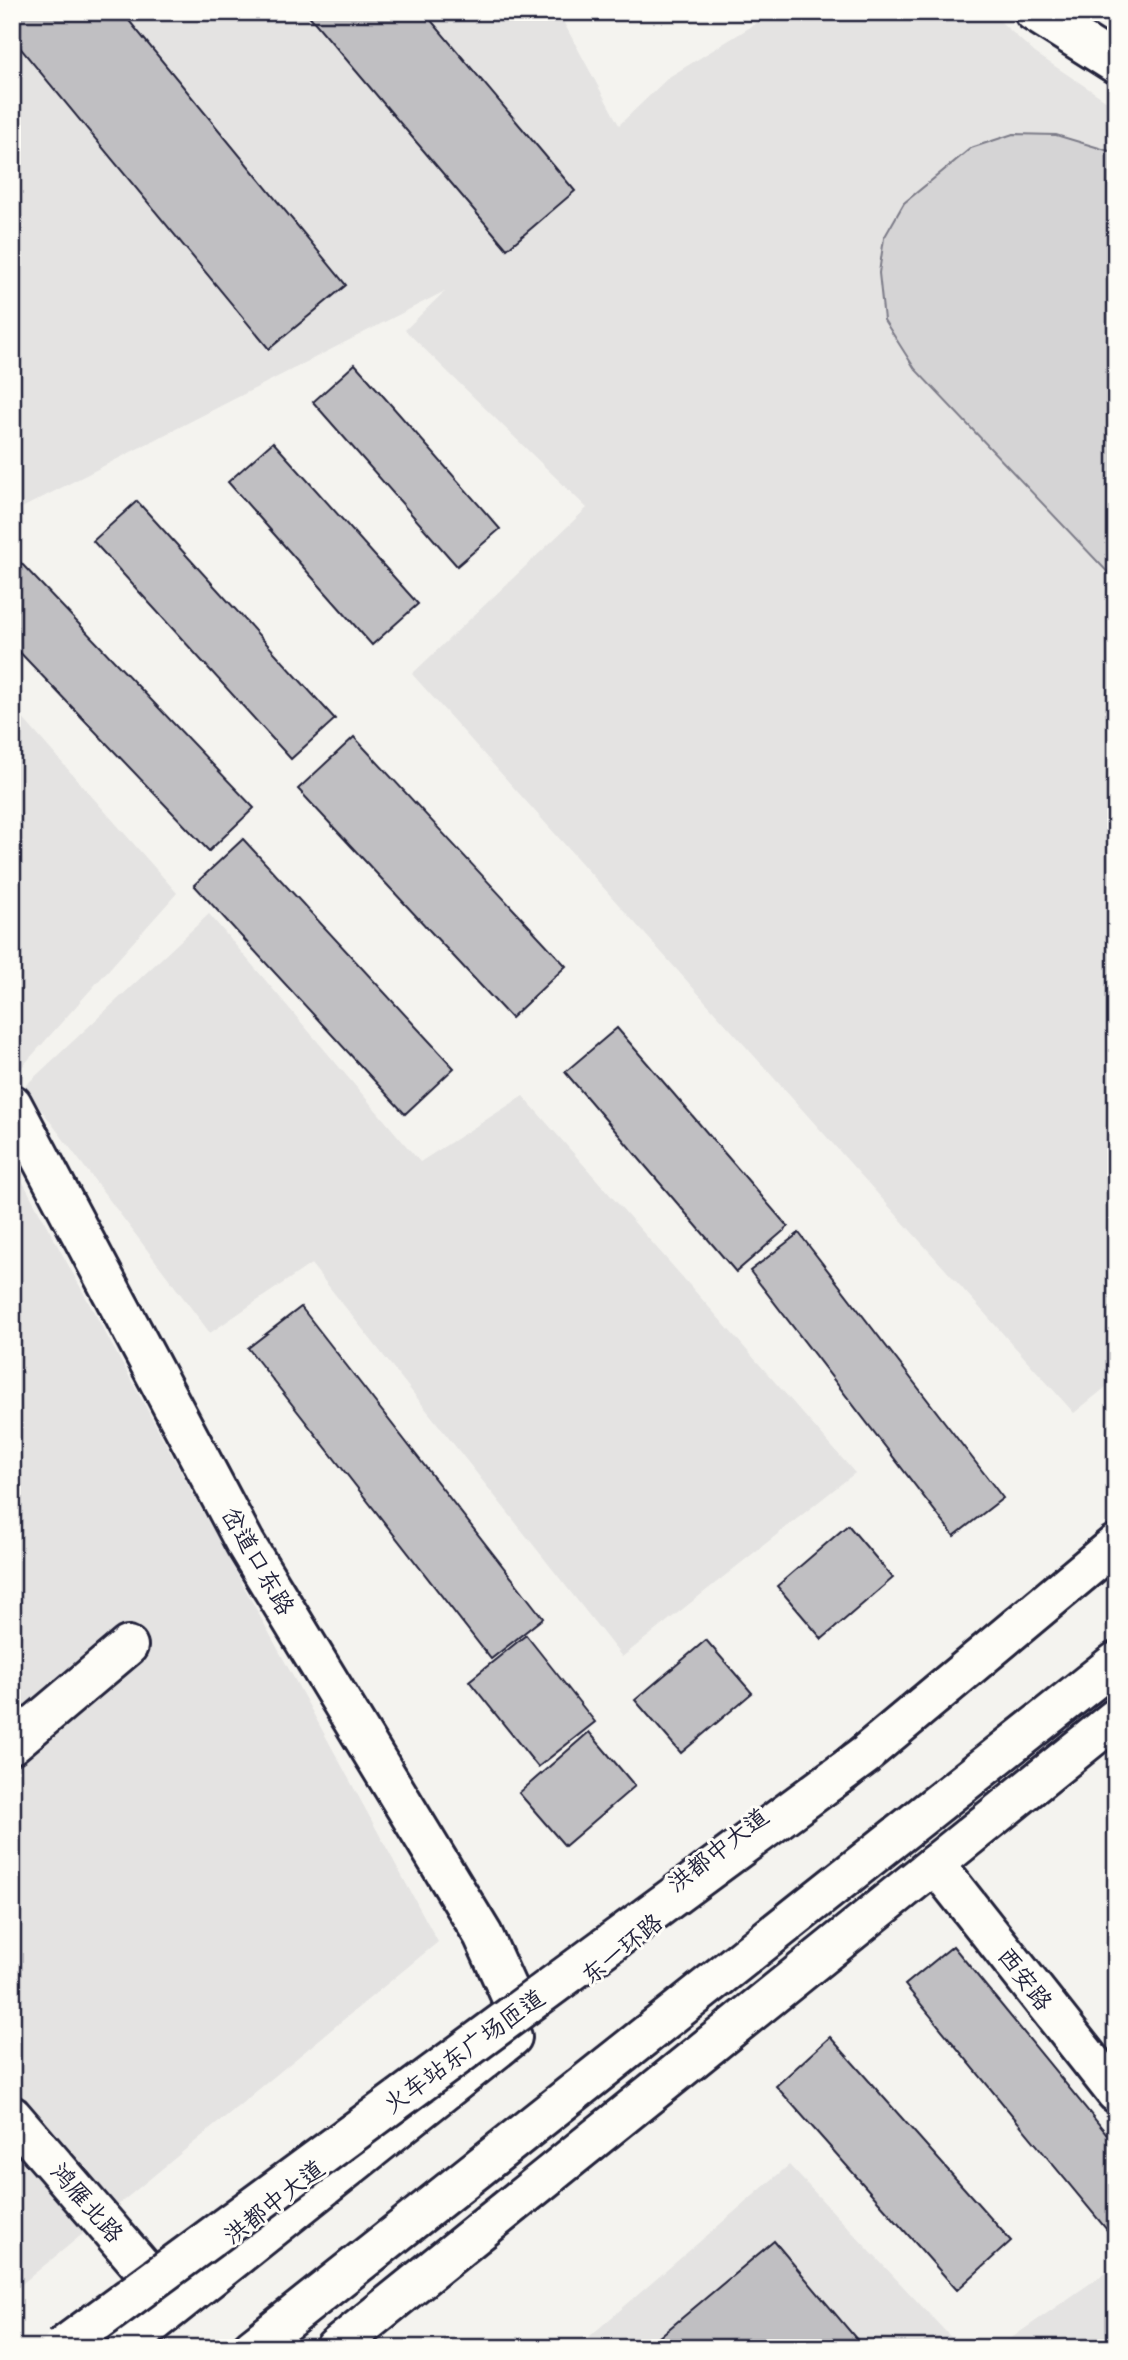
<svg xmlns="http://www.w3.org/2000/svg" width="1128" height="2360" viewBox="0 0 1128 2360" font-family="'Architects Daughter','LXGW WenKai TC',sans-serif">
<style>
.built{fill:#e4e3e2}
.green{fill:#d5d4d5;stroke:#7c7b88;stroke-width:2}
.building{fill:#c0bfc2;stroke:#22223b;stroke-width:2}
.lines{fill:none;stroke-linecap:round;stroke-linejoin:round}
.street-casing{stroke:#22223b;stroke-width:44}
.secondary-casing{stroke:#22223b;stroke-width:44}
.primary-casing{stroke:#22223b;stroke-width:44}
.highway-casing{stroke:#22223b;stroke-width:44}
.street{stroke:#fdfcf7;stroke-width:38}
.secondary{stroke:#fdfcf7;stroke-width:38}
.primary{stroke:#fdfcf7;stroke-width:38}
.highway{stroke:#fdfcf7;stroke-width:38}
.highway-bridge-casing{stroke:#22223b;stroke-width:44;stroke-linecap:butt}
.highway-bridge{stroke:#fdfcf7;stroke-width:38}
.labels{text-anchor:middle;stroke-width:6;stroke-linejoin:round;paint-order:stroke}
.street-label{font-size:24px;fill:#22223b;stroke:#fdfcf7}
</style>
<rect width="100%" height="100%" fill="#f4f3ef"/>
<filter id="ink" filterUnits="userSpaceOnUse"><feTurbulence type="fractalNoise" baseFrequency=".0143" numOctaves="2"/><feDisplacementMap in="SourceGraphic" scale="14" xChannelSelector="R" yChannelSelector="G"/><feConvolveMatrix kernelMatrix="1 2 1 2 8 2 1 2 1" color-interpolation-filters="sRGB"/></filter>
<g filter="url(#ink)">
<path class="built" d="M 12,12 L 558,12 L 619,125 L 669,77 L 775,12 L 990,12 L 1035,53 L 1116,107 L 1116,1379 L 1074,1413 L 412,674 L 587,508 L 405,330 L 445,291 L 12,513 Z
M 12,706 L 177,893 L 12,1078 Z
M 209,914 L 420,1162 L 523,1096 L 855,1473 L 622,1657 L 311,1264 L 210,1333 L 24,1087 Z
M 12,1162 L 438,1942 L 12,2292 Z
M 789,2165 L 961,2348 L 576,2348 Z
M 1108,2271 L 1116,2282 L 1116,2348 L 997,2348 Z"/>
<path class="green" d="M 1013,134 L 1056,135 L 1116,153 L 1116,581 L 915,369 L 884,320 L 879,273 L 884,238 L 904,203 L 971,148 Z"/>
<path class="building" d="M 12,12 L 122,12 L 346,285 L 269,349 L 12,38 Z
M 306,12 L 424,12 L 575,191 L 507,249 Z
M 1105,12 L 1116,12 L 1116,26 Z
M 355,364 L 500,529 L 457,566 L 313,402 Z
M 273,442 L 418,604 L 372,645 L 228,482 Z
M 137,501 L 335,719 L 291,759 L 93,541 Z
M 20,562 L 254,808 L 209,851 L 12,644 L 12,569 Z
M 354,737 L 566,966 L 511,1018 L 298,789 Z
M 243,839 L 454,1068 L 405,1114 L 194,885 Z
M 617,1028 L 788,1227 L 736,1272 L 565,1072 Z
M 799,1233 L 1003,1498 L 954,1536 L 750,1271 Z
M 301,1307 L 543,1618 L 491,1659 L 248,1348 Z
M 848,1525 L 893,1578 L 822,1639 L 777,1586 Z
M 526,1635 L 595,1722 L 538,1767 L 469,1681 Z
M 706,1640 L 752,1693 L 681,1753 L 635,1700 Z
M 589,1732 L 635,1786 L 565,1846 L 519,1793 Z
M 953,1946 L 1116,2145 L 1116,2241 L 905,1985 Z
M 830,2037 L 1011,2241 L 957,2290 L 776,2086 Z
M 774,2241 L 864,2348 L 646,2348 Z"/>
<g class="lines">
<g class="street-casing">
<path id="street" d="M 12,1744 L 128,1646
M 935,1864 L 1116,2093
M 12,2116 L 162,2290"/>
</g>
<g class="secondary-casing">
<path id="secondary" d="M 1034,12 L 1116,64
M 12,1104 L 245,1543 L 483,1935 L 517,2010"/>
</g>
<g class="primary-casing">
<path id="primary" d="M 335,2348 L 1116,1718"/>
</g>
<g class="highway-casing">
<path id="highway" d="M 841,1774 L 1116,1544
M 122,2348 L 512,2037
M 252,2348 L 1116,1662"/>
</g>
<use href="#street" class="street"/>
<use href="#secondary" class="secondary"/>
<use href="#primary" class="primary"/>
<use href="#highway" class="highway"/>
<g class="highway-bridge-casing">
<path id="highway-bridge" d="M 61,2348 L 867,1754"/>
</g>
<use href="#highway-bridge" class="highway-bridge"/>
</g>
</g>
<g class="labels">
<g class="street-label">
<text transform="translate(258 1561) rotate(60)" y="8">岔道口东路</text>
<text transform="translate(718 1850) rotate(-38)" y="8">洪都中大道</text>
<text transform="translate(622 1949) rotate(-39)" y="8">东一环路</text>
<text transform="translate(1025 1979) rotate(52)" y="8">西安路</text>
<text transform="translate(464 2051) rotate(-36)" y="8">火车站东广场匝道</text>
<text transform="translate(274 2202) rotate(-38)" y="8">洪都中大道</text>
<text transform="translate(87 2203) rotate(49)" y="8">鸿雁北路</text>
</g>
</g>
<rect width="1128" height="2360" fill="none" stroke="#fdfcf7" stroke-width="42"/>
<rect x="21" y="21" width="1086" height="2318" fill="none" stroke="#22223b" stroke-width="2.5" filter="url(#ink)"/>
</svg>
